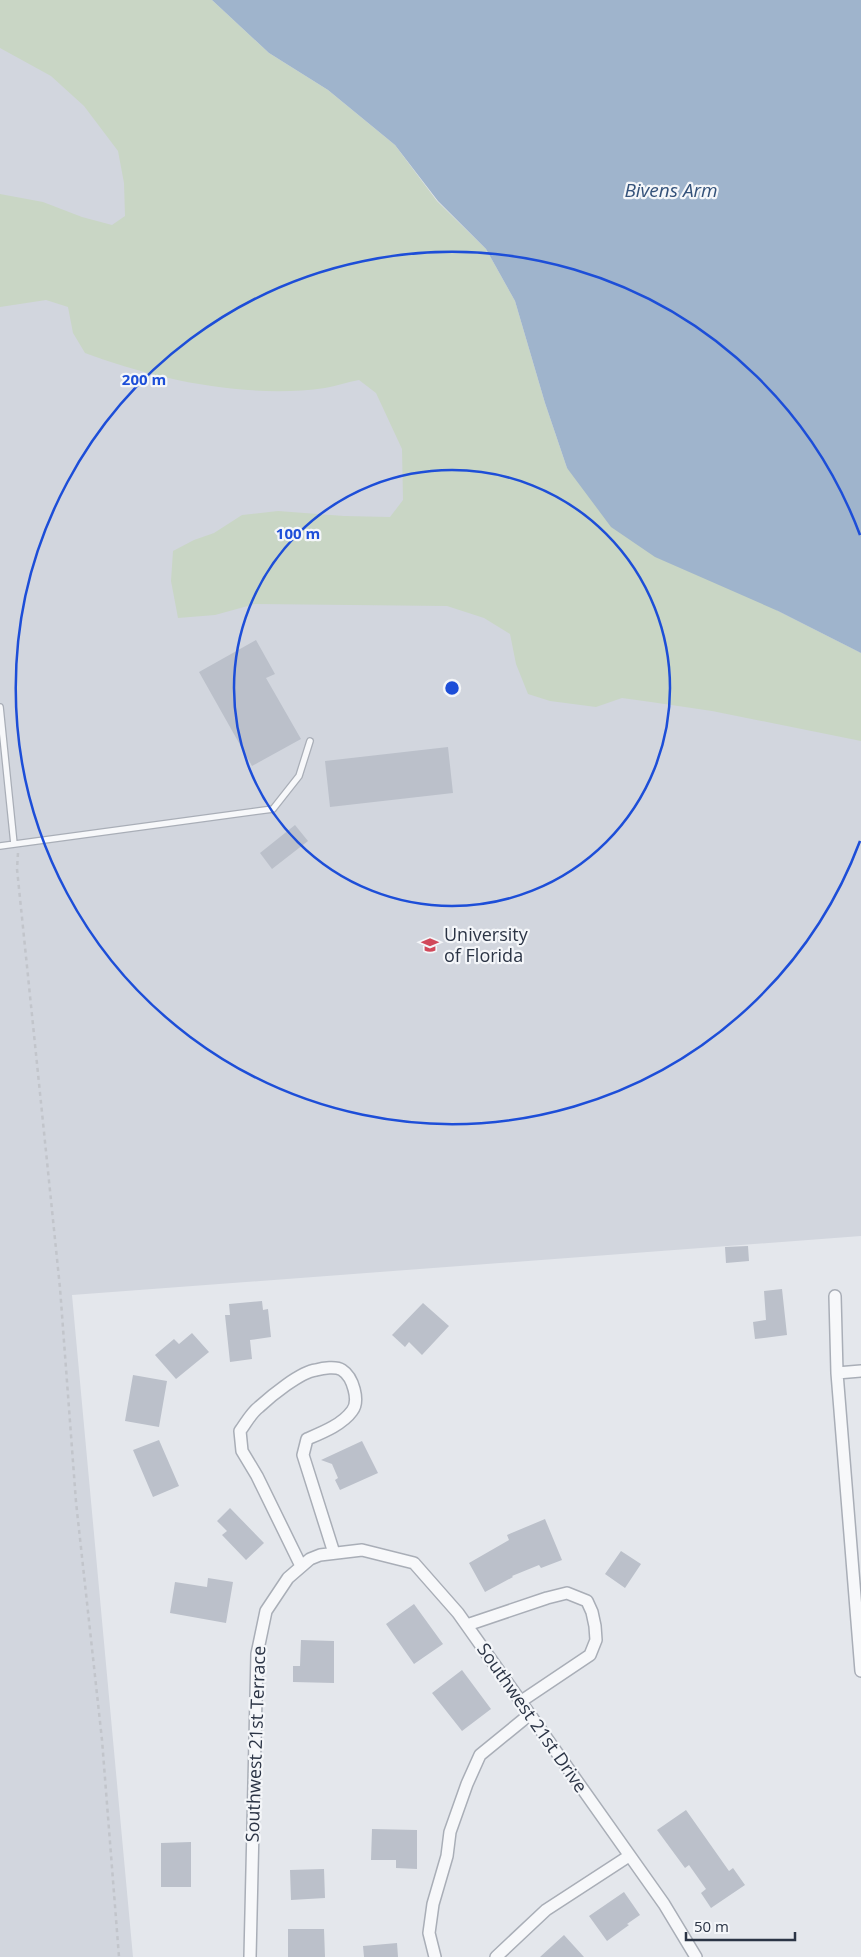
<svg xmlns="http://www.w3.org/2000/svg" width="861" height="1957" viewBox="0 0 861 1957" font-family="'Open Sans',sans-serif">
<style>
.built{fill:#d2d6de}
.green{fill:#c9d6c5}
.water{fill:#9fb4cc}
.building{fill:#bbc0ca}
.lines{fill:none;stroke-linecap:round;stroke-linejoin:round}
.service-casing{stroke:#a9aeb7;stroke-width:8}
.minor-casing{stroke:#a9aeb7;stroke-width:14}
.path{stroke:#c2c5cb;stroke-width:2.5;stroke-dasharray:4 4;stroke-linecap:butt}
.service{stroke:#f7f8fa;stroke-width:5.5}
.minor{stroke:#f7f8fa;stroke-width:11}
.ring{fill:none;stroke:#1d4ed8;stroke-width:2.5}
.labels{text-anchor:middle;stroke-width:4.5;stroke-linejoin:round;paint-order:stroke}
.poi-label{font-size:18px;fill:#2b3445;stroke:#f4f6f9;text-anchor:start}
.street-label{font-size:18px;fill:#2b3445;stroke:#f4f6f9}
.water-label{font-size:19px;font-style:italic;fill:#34527a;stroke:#f4f6f9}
.centre{fill:#1d4ed8;stroke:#f4f6f9;stroke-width:2.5}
.ring-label{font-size:15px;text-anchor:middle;font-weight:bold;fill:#1d4ed8;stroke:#f4f6f9;stroke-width:4.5;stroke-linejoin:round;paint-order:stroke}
</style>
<rect width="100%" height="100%" fill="#e4e7ec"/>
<path class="built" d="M 0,0 L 212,0 L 611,527 L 861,653 L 861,1236 L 72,1295 L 133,1957 L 0,1957 Z"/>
<path class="green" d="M 0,0 L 212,0 L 269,53 L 328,90 L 395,145 L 437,201 L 486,249 L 515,301 L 545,403 L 567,468 L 778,611 L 861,653 L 861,741 L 712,711 L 651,702 L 622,698 L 596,707 L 550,701 L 528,694 L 516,664 L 510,634 L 484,618 L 447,606 L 255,604 L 215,615 L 178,618 L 171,581 L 173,551 L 194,540 L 214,533 L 242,515 L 278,511 L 344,516 L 390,517 L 403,500 L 402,449 L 376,393 L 359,380 C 348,382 336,386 325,388 C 248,399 157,380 85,353 L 73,333 L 68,307 L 46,300 L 0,307 L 0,194 L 43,202 L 82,217 L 112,225 L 125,216 L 124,183 L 118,151 L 84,106 L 51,76 L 0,48 Z"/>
<path class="water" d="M 212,0 L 861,0 L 861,653 L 778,611 L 655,557 L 611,527 L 567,468 L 545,403 L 515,301 L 486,249 L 438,201 L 395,145 L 328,90 L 269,53 Z"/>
<path class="building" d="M 256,640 L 275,674 L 266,678 L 301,739 L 252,766 L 199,672 Z
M 448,747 L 453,793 L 330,807 L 325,761 Z
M 295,825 L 308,841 L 272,869 L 260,853 Z
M 748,1246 L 749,1261 L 726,1263 L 725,1247 Z
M 782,1289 L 787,1335 L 755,1339 L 753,1322 L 766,1320 L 764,1291 Z
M 262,1301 L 263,1310 L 268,1309 L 271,1337 L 250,1340 L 252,1359 L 230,1362 L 225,1315 L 230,1315 L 229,1304 Z
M 423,1303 L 449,1326 L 422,1355 L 409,1342 L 405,1347 L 392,1335 Z
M 192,1333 L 209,1352 L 176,1379 L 155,1355 L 174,1339 L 179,1344 Z
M 133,1375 L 167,1381 L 159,1427 L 125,1421 Z
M 159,1440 L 179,1486 L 153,1497 L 133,1450 Z
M 362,1441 L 378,1473 L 340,1490 L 335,1480 L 338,1478 L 332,1464 L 321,1460 Z
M 230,1508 L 264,1543 L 246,1560 L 222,1535 L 227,1531 L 217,1521 Z
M 545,1519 L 562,1560 L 541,1568 L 539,1565 L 512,1576 L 513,1577 L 485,1592 L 469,1563 L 509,1540 L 507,1535 Z
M 621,1551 L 641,1564 L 625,1588 L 605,1574 Z
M 208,1578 L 233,1582 L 226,1623 L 170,1613 L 175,1582 L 207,1587 Z
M 414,1604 L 443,1644 L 414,1664 L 386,1624 Z
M 301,1640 L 334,1641 L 334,1683 L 293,1682 L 293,1666 L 300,1666 Z
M 462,1670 L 491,1709 L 462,1731 L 432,1693 Z
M 686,1810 L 729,1871 L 733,1868 L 745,1885 L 711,1908 L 701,1893 L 706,1889 L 689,1865 L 685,1868 L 657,1830 Z
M 372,1829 L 417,1830 L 417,1869 L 396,1868 L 396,1860 L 371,1860 Z
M 191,1842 L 191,1887 L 161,1887 L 161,1843 Z
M 324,1869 L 325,1898 L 291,1900 L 290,1870 Z
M 624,1892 L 640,1915 L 627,1924 L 629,1925 L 607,1941 L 589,1916 Z
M 288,1929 L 324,1929 L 325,1957 L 288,1957 Z
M 564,1935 L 584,1957 L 540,1957 Z
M 397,1943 L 398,1957 L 364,1957 L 363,1946 Z"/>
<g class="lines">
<g class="service-casing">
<path id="service" d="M 0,707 L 14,844
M 0,846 L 273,809 L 299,776 L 310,741"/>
</g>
<g class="minor-casing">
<path id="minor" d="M 835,1296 L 837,1373 L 861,1671
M 837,1373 L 861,1371
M 301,1566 L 257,1476 L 242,1451 L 240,1431 C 246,1423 251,1413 259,1407 C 271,1396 300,1372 316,1370 C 323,1368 336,1366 342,1370 C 353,1377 360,1401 352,1411 C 342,1425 321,1433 307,1439 L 303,1455 L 334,1553
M 467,1625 L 547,1598 L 567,1593 L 587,1601 L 592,1612 L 595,1626 L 596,1640 L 590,1655 L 520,1702
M 250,1957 L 257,1654 L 266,1611 L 288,1578 L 310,1559 L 320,1555 L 362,1550 L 414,1563 L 458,1613 L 664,1904 L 696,1957
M 435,1957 L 429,1933 L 433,1904 L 447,1856 L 450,1832 L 467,1784 L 480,1755 L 529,1715
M 496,1957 L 546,1910 L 629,1856"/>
</g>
<path class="path" d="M 18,853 L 17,869 L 60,1288 L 76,1502 L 102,1740 L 119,1957"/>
<use href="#service" class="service"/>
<use href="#minor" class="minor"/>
</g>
<g class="ring">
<circle cx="452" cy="688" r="218"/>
<path d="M860 841A436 436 0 1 1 860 535"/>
</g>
<defs>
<g id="university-bare" transform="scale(1.35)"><path d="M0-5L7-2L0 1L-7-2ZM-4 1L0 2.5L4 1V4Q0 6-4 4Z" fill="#d1495b" stroke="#f4f6f9" stroke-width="2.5" paint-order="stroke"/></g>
</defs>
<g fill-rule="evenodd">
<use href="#university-bare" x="430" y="945"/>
</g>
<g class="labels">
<g class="poi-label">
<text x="444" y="941">University<tspan x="444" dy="21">of Florida</tspan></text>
</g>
<g class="street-label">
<text transform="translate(532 1718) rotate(55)" y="6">Southwest 21st Drive</text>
<text transform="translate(256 1744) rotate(-88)" y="6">Southwest 21st Terrace</text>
</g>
<g class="water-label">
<text x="671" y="197">Bivens Arm</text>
</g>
</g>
<circle cx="452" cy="688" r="8" class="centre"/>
<g class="ring-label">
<text x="144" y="385">200 m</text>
<text x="298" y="539">100 m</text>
</g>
<path d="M686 1932v8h109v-8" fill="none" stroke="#2b3445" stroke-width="2.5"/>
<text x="694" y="1932" font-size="15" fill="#2b3445" stroke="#f4f6f9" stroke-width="4" paint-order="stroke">50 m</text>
</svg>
